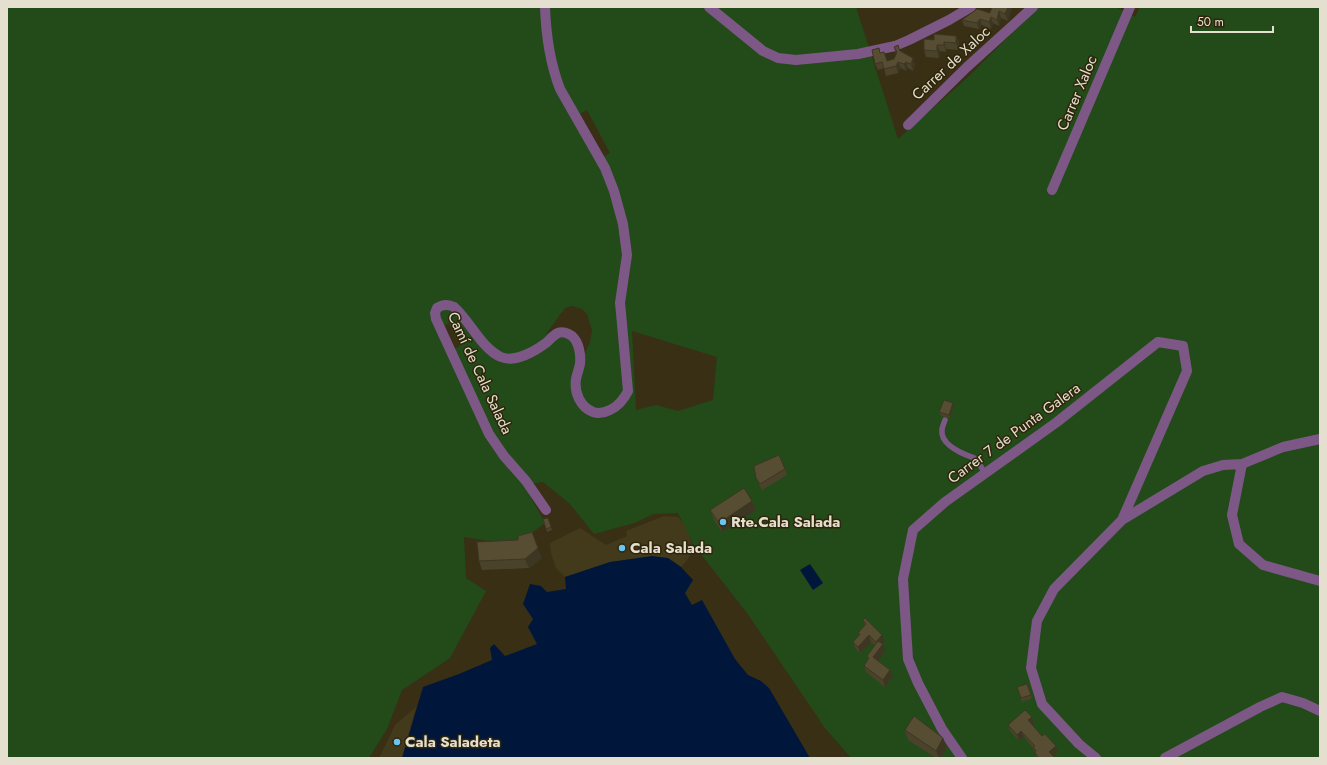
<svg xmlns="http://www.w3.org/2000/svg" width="1327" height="765" viewBox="0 0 1327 765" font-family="Jost,sans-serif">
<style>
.green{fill:#234b1a;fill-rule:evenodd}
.sand{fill:#433a1b}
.water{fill:#00173b}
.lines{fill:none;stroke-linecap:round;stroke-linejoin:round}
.lane{stroke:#7d5887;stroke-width:5.5}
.street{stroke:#7d5887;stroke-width:10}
.wall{fill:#4b422b}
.shaded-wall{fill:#3d3623}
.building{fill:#574d32;stroke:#3d3623}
.poi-dot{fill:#68c4f0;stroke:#2e250a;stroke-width:1.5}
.labels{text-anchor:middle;stroke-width:3;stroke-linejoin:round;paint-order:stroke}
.street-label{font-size:15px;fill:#e4dfcf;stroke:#2e250a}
.poi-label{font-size:15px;font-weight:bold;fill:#e4dfcf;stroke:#2e250a;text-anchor:start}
</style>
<rect width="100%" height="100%" fill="#382f15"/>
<path class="green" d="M 7,7 L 856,7 L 898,139 L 967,78 L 1038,7 L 1116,7 L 1135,17 L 1140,7 L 1320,7 L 1320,758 L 851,758 L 825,728 L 747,613 L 693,544 L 678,513 L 654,514 L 634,523 L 594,534 L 570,504 L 543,482 L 531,484 L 529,494 L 545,523 L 515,545 L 464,537 L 466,578 L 486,591 L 450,658 L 402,690 L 387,729 L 369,758 L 7,758 ZM 587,110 L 610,153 L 603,157 L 580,114 ZM 572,306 L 582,309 L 587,314 L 592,330 L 590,342 L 585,353 L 559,329 L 546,334 L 565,308 ZM 449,323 L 460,346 L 453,350 L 442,327 ZM 632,331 L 717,357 L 713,400 L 678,411 L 656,405 L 636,410 Z"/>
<path class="sand" d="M 664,516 C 668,517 673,516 677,517 C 681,519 683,523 685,527 C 694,546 697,550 681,567 L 668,558 L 610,562 L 565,577 L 556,568 L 551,553 L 550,543 L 580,528 L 606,545 L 627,536 L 626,531 Z
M 416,707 L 402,758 L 379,758 L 395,725 Z"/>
<path class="water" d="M 652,556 L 668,558 L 681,567 L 693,580 L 685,593 L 692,605 L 702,600 L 735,659 L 748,675 L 761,681 L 769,688 L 810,758 L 402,758 L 423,687 L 459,674 L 492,660 L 490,648 L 494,644 L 505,656 L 537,644 L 528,627 L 533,619 L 523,604 L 530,584 L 541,586 L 547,592 L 566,589 L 565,577 L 610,562 Z
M 810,564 L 823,583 L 813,590 L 800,570 Z"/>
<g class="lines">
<path class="lane" d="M 945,420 C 944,423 942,427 942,430 C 940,446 965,455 977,459 L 985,474"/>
<path class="street" d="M 545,7 C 546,35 550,63 560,89 L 605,168 L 614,191 L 623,224 L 627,255 L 620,303 L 621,313 L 628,391 C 624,399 619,406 610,410 C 604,413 599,414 593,412 C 580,407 574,392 576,379 C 577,374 579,369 580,364 C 581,355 579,342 572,336 C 568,333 562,331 558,333 C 553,335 550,340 546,343 C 535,351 515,363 501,357 C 482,349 470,321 454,307 C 448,304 443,304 437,308 L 435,313 L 436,319 L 489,434 L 504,456 L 526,481 L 546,510
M 709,7 L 763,51 L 778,58 L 796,60 L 858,54 L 895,46 L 909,40 L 949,20 L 971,7
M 908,125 L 967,67 L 1033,7
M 1052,190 L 1130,7
M 1242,464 L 1232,515 L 1239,544 L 1263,565 L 1320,581
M 962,758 L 942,729 L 918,683 L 908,659 L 903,579 L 913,530 L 945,502 L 1057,422 L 1158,342 L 1183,346 L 1187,371 L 1122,520
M 1096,758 L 1079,744 L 1042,704 L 1031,668 L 1037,621 L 1054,589 L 1122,520 L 1203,471 L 1223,465 L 1242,464 L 1283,447 L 1320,439
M 1165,758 L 1260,707 L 1282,697 L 1303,703 L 1320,711"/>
</g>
<path class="wall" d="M 1012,7 L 1008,21 L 1001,18 L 999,26 L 993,23 L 991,29 L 982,25 L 979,29 L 964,26 L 962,20 L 990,13 Z
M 956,36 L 959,42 L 958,50 L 946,49 L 946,52 L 940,51 L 939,58 L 926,57 L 924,50 L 934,40 Z
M 894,47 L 900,51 L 915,64 L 913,71 L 908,68 L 906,71 L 901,68 L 898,73 L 886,76 L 884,68 L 878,70 L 875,64 L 879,48 L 880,53 L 887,61 L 894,59 L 896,54 Z
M 953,403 L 954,406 L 950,418 L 941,416 L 939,412 Z
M 785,469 L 787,475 L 762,490 L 756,478 Z
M 710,510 L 756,510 L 722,532 L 714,520 Z
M 548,518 L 552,530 L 547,532 L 543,519 Z
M 518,540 L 542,558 L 529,568 L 482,570 L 479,561 Z
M 863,620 L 885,641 L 882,644 L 885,651 L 878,661 L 893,676 L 885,687 L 866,672 L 864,666 L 868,660 L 867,656 L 875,645 L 871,642 L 860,653 L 855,648 L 853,642 L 859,636 L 858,633 L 865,626 Z
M 1027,684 L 1032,698 L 1022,702 L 1017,687 Z
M 1032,717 L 1034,723 L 1032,725 L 1042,736 L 1056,746 L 1058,752 L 1053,756 L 1055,758 L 1037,758 L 1033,748 L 1024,737 L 1019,741 L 1010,731 L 1008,725 Z
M 905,730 L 943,738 L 947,747 L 941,758 L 936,758 L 908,740 Z"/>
<path class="shaded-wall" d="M 1008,7 L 1012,7 L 1008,21 L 1005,14 Z
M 999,11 L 1001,18 L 999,26 L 997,20 Z
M 991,17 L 993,23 L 991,29 L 989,22 Z
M 980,19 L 982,25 L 979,29 L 977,23 Z
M 956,36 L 959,42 L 958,50 L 956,43 Z
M 944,42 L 946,49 L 946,52 L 944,45 Z
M 937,45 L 940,51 L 939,58 L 937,51 Z
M 913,58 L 915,64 L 913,71 L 911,64 Z
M 898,62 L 901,68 L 898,73 L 896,66 Z
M 906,62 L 908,68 L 906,71 L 904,64 Z
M 953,403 L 954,406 L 950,418 L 949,415 Z
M 752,501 L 756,510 L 722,532 L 719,523 Z
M 538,548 L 542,558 L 529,568 L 525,559 Z
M 869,635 L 871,642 L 860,653 L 858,647 Z
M 882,635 L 885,641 L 878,648 L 876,642 Z
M 883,644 L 885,651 L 876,664 L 873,657 Z
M 890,670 L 893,676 L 885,687 L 883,680 Z
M 1032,717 L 1034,723 L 1030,727 L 1028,720 Z
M 1021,731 L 1024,737 L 1019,741 L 1017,735 Z
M 943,738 L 947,747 L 941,758 L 939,758 L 936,751 Z
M 1056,746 L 1058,752 L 1052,758 L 1049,752 Z"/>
<path class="building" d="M 992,7 L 1008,7 L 1005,14 L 999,11 L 997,20 L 991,17 L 989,22 L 980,19 L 977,23 L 962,20 L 977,9 L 990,13 Z
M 934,34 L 956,36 L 956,43 L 944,42 L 944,45 L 937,45 L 937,51 L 924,50 L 924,39 L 934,40 Z
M 898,45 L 900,51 L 913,58 L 911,64 L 906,62 L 904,64 L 898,62 L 896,66 L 884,69 L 882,62 L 875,64 L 872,50 L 879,48 L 880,53 L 884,52 L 887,61 L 894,59 L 897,52 L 894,47 Z
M 944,400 L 953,403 L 949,415 L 939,412 Z
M 779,455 L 785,469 L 760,484 L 756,478 L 754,466 Z
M 744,488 L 752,501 L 719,523 L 710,510 Z
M 548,518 L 551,527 L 546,529 L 543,519 Z
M 532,532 L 538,548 L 525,559 L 479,561 L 477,542 L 518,540 L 518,536 Z
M 865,618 L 882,635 L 876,642 L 869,635 L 858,647 L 853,642 L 860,634 L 858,633 L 866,624 L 863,620 Z
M 878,641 L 883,644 L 873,657 L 890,670 L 883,680 L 864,666 L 869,658 L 867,656 Z
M 1027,684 L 1031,695 L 1021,698 L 1017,687 Z
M 1025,710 L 1032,717 L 1028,720 L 1042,736 L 1045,734 L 1056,746 L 1049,752 L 1055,758 L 1039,758 L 1035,753 L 1036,751 L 1033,747 L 1035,746 L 1021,731 L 1017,735 L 1008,725 Z
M 914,716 L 943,738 L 936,751 L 905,730 Z"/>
<g class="poi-dot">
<circle cx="723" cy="522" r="4"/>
<circle cx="622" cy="548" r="4"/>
<circle cx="397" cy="742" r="4"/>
</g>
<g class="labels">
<g class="street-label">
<text transform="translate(951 63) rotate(-43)" y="5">Carrer de Xaloc</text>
<text transform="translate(1077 93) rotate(-67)" y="5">Carrer Xaloc</text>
<text transform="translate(480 373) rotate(65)" y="5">Camí de Cala Salada</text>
<text transform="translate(1014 433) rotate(-36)" y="5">Carrer 7 de Punta Galera</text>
</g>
<g class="poi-label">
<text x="731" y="527">Rte.Cala Salada</text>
<text x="630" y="553">Cala Salada</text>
<text x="405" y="747">Cala Saladeta</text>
</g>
</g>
<rect width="1327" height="765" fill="none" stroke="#e4dfcf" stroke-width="16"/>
<path d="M1191 26v6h82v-6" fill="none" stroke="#e4dfcf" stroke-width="2"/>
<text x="1197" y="26" font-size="12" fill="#e4dfcf" stroke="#2e250a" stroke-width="3" paint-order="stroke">50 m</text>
</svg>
